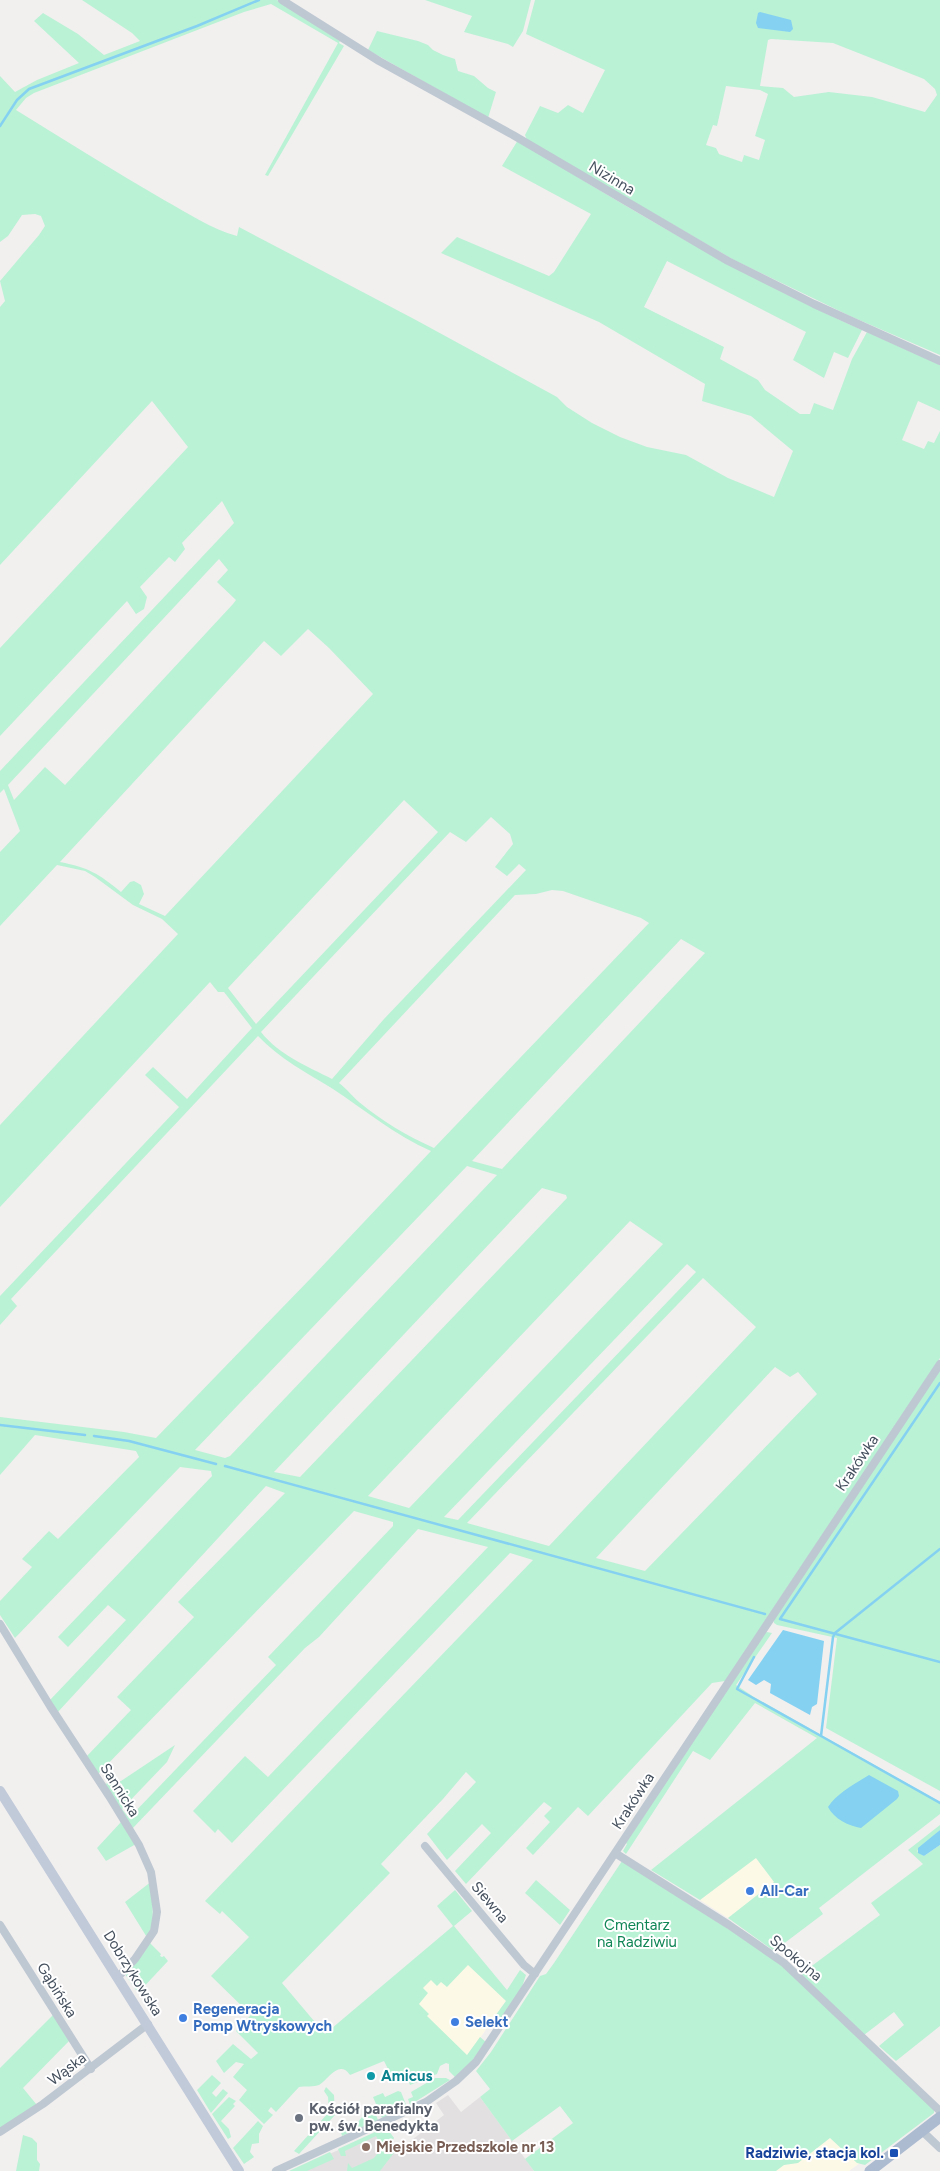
<svg xmlns="http://www.w3.org/2000/svg" width="940" height="2171" viewBox="0 0 940 2171" font-family="Figtree,sans-serif">
<style>
.commercial{fill:#fdf9e7}
.education{fill:#e3e0e1}
.green{fill:#baf2d5;fill-rule:evenodd}
.water{fill:#84d1f2}
.lines{fill:none;stroke-linecap:round;stroke-linejoin:round}
.stream{stroke:#84d1f2;stroke-width:2.5}
.street{stroke:#bec8d2;stroke-width:8}
.secondary{stroke:#c0cad9;stroke-width:10}
.primary{stroke:#acbbd0;stroke-width:11}
.shop-dot{fill:#3f7fe0;stroke:#fff;stroke-width:2}
.culture-dot{fill:#0f9aa8;stroke:#fff;stroke-width:2}
.worship-dot{fill:#6b7280;stroke:#fff;stroke-width:2}
.education-dot{fill:#8d6e63;stroke:#fff;stroke-width:2}
.transit-dot{fill:#1a4fb4;stroke:#fff;stroke-width:2}
.labels{text-anchor:middle;stroke-width:4;stroke-linejoin:round;paint-order:stroke}
.street-label{font-size:15px;fill:#45505e;stroke:#fff}
.shop-label{font-size:15px;font-weight:bold;fill:#366cbe;stroke:#fff;text-anchor:start}
.park-label{font-size:15px;fill:#108556;stroke:#fff}
.culture-label{font-size:15px;font-weight:bold;fill:#0d838f;stroke:#fff;text-anchor:start}
.worship-label{font-size:15px;font-weight:bold;fill:#5b616d;stroke:#fff;text-anchor:start}
.education-label{font-size:15px;font-weight:bold;fill:#785e54;stroke:#fff;text-anchor:start}
.transit-label{font-size:15px;font-weight:bold;fill:#164399;stroke:#fff;text-anchor:end}
</style>
<rect width="100%" height="100%" fill="#f2efef"/>
<path class="commercial" d="M 755,1857 L 775,1882 L 728,1918 L 700,1900 Z
M 454,1926 L 510,1995 L 462,2064 L 382,1987 Z
M 822,2128 L 860,2163 L 849,2171 L 767,2171 Z"/>
<path class="education" d="M 448,2095 L 461,2112 L 480,2097 L 534,2171 L 290,2171 L 387,2129 L 394,2138 L 392,2141 L 399,2150 L 444,2115 L 436,2103 Z"/>
<path class="green" d="M 82,0 L 277,0 L 340,41 L 339,43 L 344,46 L 268,176 L 265,175 L 338,43 L 271,4 L 244,12 L 34,93 L 26,98 L 16,110 C 65,140 114,171 164,200 C 188,213 211,229 237,236 L 239,227 L 414,319 L 557,397 L 567,407 L 592,423 L 620,437 L 647,447 L 686,455 L 728,478 L 774,497 L 793,451 L 751,416 L 702,401 L 705,384 L 599,322 L 441,253 L 457,237 L 549,276 L 554,272 L 591,214 L 502,166 L 518,140 C 629,210 743,276 862,330 L 848,358 L 834,352 L 824,378 L 793,360 L 806,332 L 667,261 L 644,307 L 724,347 L 720,359 L 758,380 L 765,390 L 800,414 L 810,414 L 814,403 L 833,410 L 852,359 L 867,332 L 940,365 L 940,411 L 918,401 L 902,440 L 924,449 L 928,441 L 934,443 L 940,431 L 940,1358 L 725,1681 L 712,1683 L 588,1816 L 578,1807 L 533,1855 L 526,1848 L 550,1822 L 544,1816 L 552,1808 L 544,1802 L 466,1884 L 455,1871 L 491,1833 L 482,1824 L 447,1860 L 427,1834 L 476,1782 L 466,1772 L 443,1799 L 381,1864 L 390,1873 L 282,1983 L 325,2034 L 453,1926 L 437,1906 L 455,1890 L 472,1911 L 454,1926 L 507,1990 L 520,1970 L 526,1975 L 522,1987 L 496,2027 L 490,2023 L 506,2001 L 468,1965 L 447,1987 L 441,1982 L 437,1986 L 431,1980 L 423,1988 L 428,1993 L 419,2004 L 429,2014 L 427,2016 L 467,2055 L 480,2037 L 486,2042 L 472,2061 L 455,2077 L 449,2071 L 449,2064 L 446,2063 L 440,2066 L 437,2074 L 410,2085 L 408,2080 L 401,2083 L 397,2075 L 392,2077 L 384,2061 L 350,2075 C 339,2059 328,2080 319,2085 C 315,2087 304,2086 299,2087 L 276,2112 L 271,2107 L 268,2111 L 273,2115 L 264,2124 L 239,2100 L 247,2090 L 233,2077 L 244,2064 L 236,2062 L 224,2073 L 216,2061 L 233,2044 L 251,2059 L 258,2053 L 236,2031 L 251,2015 L 211,1976 L 249,1937 L 222,1911 L 220,1914 L 205,1901 L 533,1560 L 510,1553 L 232,1843 L 218,1829 L 215,1833 L 193,1811 L 245,1756 L 268,1777 L 488,1547 L 418,1529 L 319,1637 L 305,1648 L 132,1829 L 104,1784 L 121,1781 L 175,1745 L 167,1762 L 122,1809 L 129,1818 L 276,1665 L 268,1657 L 393,1526 L 393,1522 L 354,1511 L 98,1774 L 86,1757 L 131,1710 L 117,1697 L 194,1617 L 178,1602 L 285,1493 L 266,1486 L 57,1713 L 50,1700 L 126,1620 L 108,1605 L 68,1647 L 58,1637 L 212,1476 L 211,1471 L 180,1467 L 15,1638 L 0,1615 L 0,1601 L 32,1567 L 22,1559 L 49,1531 L 58,1539 L 139,1457 L 136,1451 L 35,1435 L 0,1475 L 0,1417 L 124,1432 L 156,1438 L 312,1277 L 431,1151 C 395,1135 366,1111 333,1089 C 307,1073 280,1059 258,1036 L 11,1299 L 17,1306 L 0,1325 L 0,1296 L 179,1107 L 145,1075 L 153,1067 L 187,1099 L 252,1028 L 224,992 L 218,992 L 210,982 L 0,1207 L 0,1125 L 178,934 L 162,919 L 133,905 L 95,877 L 85,871 L 57,865 L 0,926 L 0,852 L 20,831 L 4,789 L 0,793 L 0,771 L 234,523 L 222,501 L 182,543 L 185,549 L 175,562 L 169,557 L 140,587 L 147,597 L 144,609 L 136,614 L 127,601 L 0,736 L 0,648 L 188,447 L 152,401 L 0,565 L 0,307 L 5,301 L 0,281 L 39,235 L 45,226 L 41,216 L 35,214 L 22,215 L 8,236 L 0,242 L 0,76 L 15,92 L 37,80 L 79,63 L 34,21 L 43,13 L 78,34 L 104,55 L 140,41 L 132,33 ZM 219,559 L 228,570 L 217,582 L 236,600 L 233,604 L 65,785 L 45,767 L 14,800 L 8,785 ZM 308,629 L 329,648 L 373,694 L 165,916 L 139,904 L 144,894 L 141,885 L 134,881 L 130,882 L 121,892 C 98,873 89,868 60,862 L 264,641 L 281,656 ZM 404,800 L 438,832 L 256,1024 L 228,988 ZM 491,817 L 510,834 L 513,844 L 495,867 L 507,876 L 519,864 L 526,870 L 384,1019 L 332,1079 C 307,1066 279,1055 261,1032 L 450,832 L 466,842 ZM 552,890 L 563,891 L 641,918 L 649,923 L 434,1148 C 407,1136 382,1121 359,1102 C 352,1096 347,1089 339,1083 L 515,895 L 536,894 ZM 681,939 L 705,953 L 502,1169 L 472,1161 ZM 467,1166 L 497,1175 L 230,1456 L 225,1458 L 195,1450 ZM 542,1188 L 566,1195 L 567,1198 L 300,1477 L 274,1472 ZM 630,1221 L 663,1244 L 411,1506 L 409,1508 L 368,1496 ZM 687,1264 L 696,1272 L 458,1520 L 444,1517 ZM 703,1278 L 756,1327 L 549,1546 L 467,1523 ZM 775,1367 L 790,1377 L 798,1372 L 817,1394 L 645,1571 L 596,1558 Z
M 425,0 L 531,0 L 523,31 L 513,47 L 508,44 L 464,32 L 472,16 Z
M 535,0 L 940,0 L 940,355 L 850,316 L 734,260 L 527,140 L 525,135 L 540,106 L 558,113 L 568,105 L 583,113 L 605,70 L 526,34 ZM 771,39 L 833,43 L 924,79 L 935,89 L 937,95 L 925,112 L 872,97 L 829,92 L 794,97 L 783,88 L 760,86 L 768,40 ZM 726,86 L 760,90 L 768,94 L 755,136 L 765,140 L 759,160 L 744,155 L 742,162 L 719,154 L 716,148 L 706,145 L 713,125 L 717,126 Z
M 377,31 L 418,41 L 428,45 L 433,50 L 443,55 L 455,59 L 458,71 L 474,76 L 488,88 L 496,92 L 488,118 L 368,50 Z
M 940,1370 L 940,1791 L 826,1728 L 837,1638 L 777,1625 L 774,1623 L 773,1618 Z
M 767,1632 L 772,1633 L 736,1685 L 754,1697 L 940,1802 L 940,1814 L 819,1908 L 823,1914 L 774,1951 L 728,1918 L 774,1882 L 756,1858 L 700,1900 L 651,1870 L 817,1738 L 755,1703 L 710,1760 L 693,1751 L 626,1854 L 623,1851 L 627,1844 L 626,1843 L 764,1633 Z
M 121,1822 L 136,1844 L 106,1861 L 97,1848 Z
M 940,1825 L 940,1830 L 917,1851 L 924,1856 L 940,1845 L 940,2026 L 896,2061 L 879,2046 L 904,2025 L 894,2012 L 864,2035 L 801,1974 L 880,1915 L 871,1903 L 923,1864 L 908,1850 Z
M 622,1861 L 733,1932 L 784,1966 L 934,2106 L 934,2113 L 865,2165 L 857,2163 L 830,2138 L 798,2163 L 784,2165 L 776,2171 L 534,2171 L 525,2159 L 573,2123 L 560,2106 L 512,2141 L 480,2097 L 490,2089 L 476,2071 L 491,2052 L 540,1976 L 546,1974 L 554,1963 Z
M 536,1880 L 570,1910 L 560,1925 L 525,1893 Z
M 152,1881 L 153,1927 L 148,1939 L 125,1902 Z
M 150,1943 L 161,1954 L 160,1956 L 162,1957 L 164,1956 L 168,1961 L 138,1993 L 125,1974 Z
M 53,2015 L 70,2040 L 23,2088 L 37,2105 L 0,2129 L 0,2068 Z
M 212,2075 L 221,2083 L 212,2093 L 216,2097 L 223,2089 L 228,2093 L 211,2113 L 197,2090 Z
M 435,2078 L 446,2078 L 450,2080 L 410,2105 L 408,2099 L 413,2097 L 411,2092 Z
M 326,2087 L 334,2095 L 335,2115 L 299,2154 L 294,2151 L 329,2112 L 328,2097 L 324,2091 Z
M 398,2091 L 401,2092 L 407,2107 L 382,2118 L 373,2097 L 383,2093 L 385,2097 Z
M 229,2097 L 236,2101 L 233,2104 L 235,2106 L 221,2121 L 229,2129 L 231,2137 L 228,2139 L 212,2114 Z
M 373,2108 L 378,2120 L 342,2136 L 341,2132 L 358,2122 L 367,2111 Z
M 258,2121 L 263,2126 L 259,2134 L 259,2143 L 252,2144 L 250,2152 L 254,2157 L 244,2164 L 233,2148 Z
M 386,2127 L 394,2138 L 390,2143 L 397,2149 L 380,2171 L 347,2171 L 348,2163 L 352,2168 L 374,2158 L 382,2148 L 376,2136 L 345,2151 L 346,2156 L 341,2156 L 338,2149 Z
M 23,2135 L 32,2138 L 37,2143 L 37,2160 L 40,2164 L 39,2171 L 16,2171 Z
M 330,2152 L 334,2159 L 307,2171 L 289,2171 Z"/>
<path class="water" d="M 760,12 L 791,20 L 793,29 L 790,32 L 758,28 L 756,23 L 758,13 Z
M 783,1630 L 824,1641 L 817,1704 L 812,1707 L 810,1715 L 770,1693 L 771,1684 L 764,1680 L 756,1685 L 748,1680 Z
M 869,1775 L 898,1791 L 899,1796 L 897,1799 L 861,1828 C 849,1826 834,1819 828,1807 C 837,1793 856,1783 869,1775 Z
M 940,1830 L 940,1845 L 924,1856 L 918,1853 L 918,1848 Z"/>
<g class="lines">
<path class="stream" d="M 0,126 L 17,100 L 29,89 L 197,26 L 259,0
M 0,1425 L 85,1435
M 94,1436 L 129,1441 L 216,1464
M 225,1466 L 765,1614
M 780,1619 L 940,1383
M 780,1619 L 940,1662
M 754,1657 L 737,1689 L 821,1736 L 833,1637 L 835,1633 L 940,1549
M 821,1736 L 940,1803"/>
<path class="street" d="M 282,0 L 379,61 L 513,135 L 728,261 L 814,304 L 940,361
M 0,1624 L 50,1706 L 109,1796 L 139,1845 L 151,1872 L 157,1912 L 154,1931 L 135,1959 L 118,1977
M 425,1846 L 524,1965 L 535,1974
M 615,1853 L 729,1925 L 784,1963 L 940,2111
M 0,1925 L 91,2069
M 922,2131 L 940,2148
M 0,2132 L 43,2104 L 148,2024
M 276,2171 L 426,2102 L 456,2081 L 476,2062 L 940,1364"/>
<path class="secondary" d="M 0,1791 L 239,2171"/>
<path class="primary" d="M 870,2171 L 940,2117"/>
</g>
<g class="shop-dot">
<circle cx="750" cy="1891" r="5"/>
<circle cx="183" cy="2018" r="5"/>
<circle cx="455" cy="2022" r="5"/>
</g>
<circle class="culture-dot" cx="371" cy="2076" r="5"/>
<circle class="worship-dot" cx="299" cy="2118" r="5"/>
<circle class="education-dot" cx="366" cy="2147" r="5"/>
<rect class="transit-dot" x="889" y="2148" width="10" height="10" rx="2.5"/>
<g class="labels">
<g class="street-label">
<text transform="translate(612 178) rotate(31)" y="5">Nizinna</text>
<text transform="translate(857 1463) rotate(-56)" y="5">Krakówka</text>
<text transform="translate(120 1790) rotate(58)" y="5">Sannicka</text>
<text transform="translate(633 1801) rotate(-57)" y="5">Krakówka</text>
<text transform="translate(490 1902) rotate(50)" y="5">Siewna</text>
<text transform="translate(796 1958) rotate(40)" y="5">Spokojna</text>
<text transform="translate(133 1973) rotate(58)" y="5">Dobrzykowska</text>
<text transform="translate(57 1990) rotate(58)" y="5">Gąbińska</text>
<text transform="translate(67 2069) rotate(-37)" y="5">Wąska</text>
</g>
<g class="shop-label">
<text x="760" y="1896">All-Car</text>
<text x="193" y="2014">Regeneracja<tspan x="193" dy="17">Pomp Wtryskowych</tspan></text>
<text x="465" y="2027">Selekt</text>
</g>
<g class="park-label">
<text x="637" y="1930">Cmentarz<tspan x="637" dy="17">na Radziwiu</tspan></text>
</g>
<g class="culture-label">
<text x="381" y="2081">Amicus</text>
</g>
<g class="worship-label">
<text x="309" y="2114">Kościół parafialny<tspan x="309" dy="17">pw. św. Benedykta</tspan></text>
</g>
<g class="education-label">
<text x="376" y="2152">Miejskie Przedszkole nr 13</text>
</g>
<g class="transit-label">
<text x="884" y="2158">Radziwie, stacja kol.</text>
</g>
</g>
</svg>
